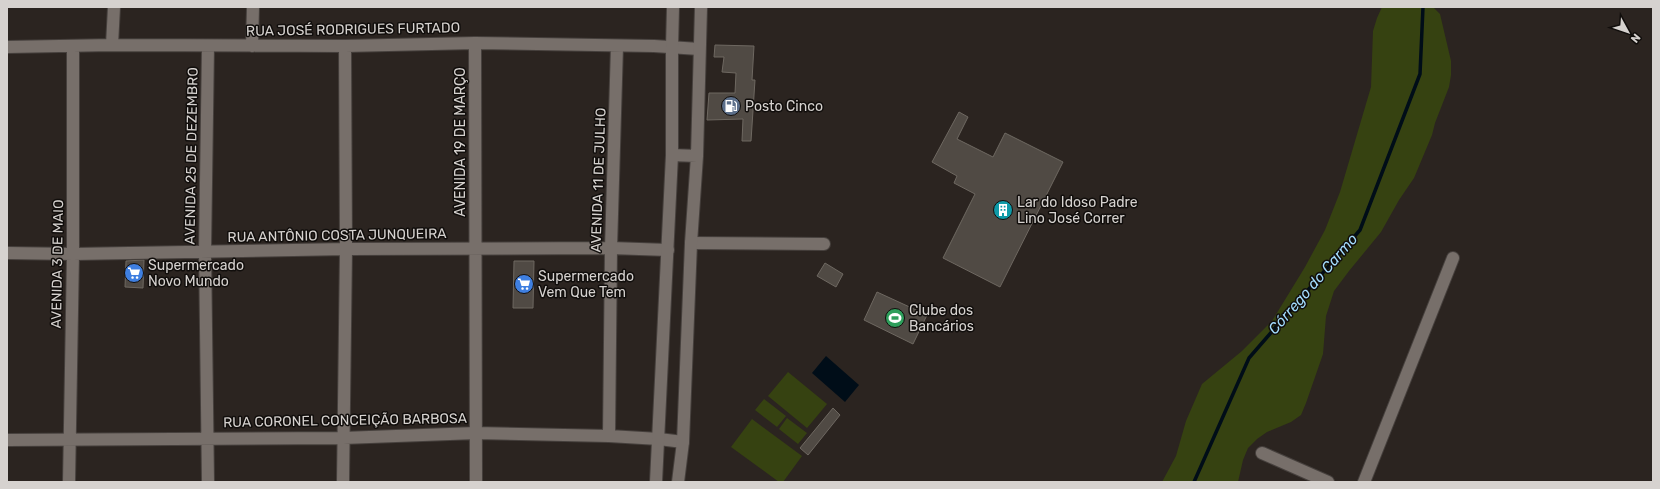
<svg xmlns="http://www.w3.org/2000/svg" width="1660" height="489" viewBox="0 0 1660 489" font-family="Rubik,sans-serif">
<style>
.green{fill:#364211}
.water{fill:#000d18}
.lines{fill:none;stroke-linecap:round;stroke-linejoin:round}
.stream{stroke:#000d18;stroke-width:3.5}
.building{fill:#504a44;stroke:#6e6861}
.street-casing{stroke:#46403d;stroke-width:14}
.secondary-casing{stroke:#46403d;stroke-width:14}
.street{stroke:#776f6a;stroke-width:12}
.secondary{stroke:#776f6a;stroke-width:12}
.labels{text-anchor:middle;stroke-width:3;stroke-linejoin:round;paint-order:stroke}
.street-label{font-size:14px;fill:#d6d2cf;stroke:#110e0c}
.poi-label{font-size:14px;fill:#d6d2cf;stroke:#110e0c;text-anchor:start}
.water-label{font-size:15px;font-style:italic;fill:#a2dbfc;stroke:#110e0c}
</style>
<rect width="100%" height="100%" fill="#2b2420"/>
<path class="green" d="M 1382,7 L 1433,7 L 1440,14 L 1451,61 L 1451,75 L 1449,87 L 1435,123 L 1432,135 L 1414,178 L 1399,200 L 1381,232 L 1349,271 L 1334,291 L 1326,316 L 1323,354 L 1306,403 L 1301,415 L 1291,422 L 1267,432 L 1257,439 L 1248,448 L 1243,460 L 1238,482 L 1162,482 L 1176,456 L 1186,421 L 1202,384 L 1242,351 L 1272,321 L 1305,267 L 1325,230 L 1340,192 L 1371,87 L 1373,31 L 1377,18 Z
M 788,372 L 827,404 L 807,428 L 768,396 Z
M 764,399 L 786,416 L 777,427 L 755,410 Z
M 787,418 L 807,433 L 798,444 L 779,429 Z
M 752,419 L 802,456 L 783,482 L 779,482 L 731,447 Z"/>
<path class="water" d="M 826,356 L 859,385 L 845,402 L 812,373 Z"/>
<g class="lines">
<path class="stream" d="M 1194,482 L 1249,358 L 1360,230 L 1420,74 L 1423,7"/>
</g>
<path class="building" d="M 715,45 L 754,46 L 752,80 L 755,80 L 751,141 L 742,141 L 743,119 L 707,120 L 709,93 L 735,93 L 736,73 L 722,72 L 724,57 L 714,57 Z
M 959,112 L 968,117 L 957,139 L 993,157 L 1005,133 L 1063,162 L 1000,287 L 943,258 L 975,194 L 954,183 L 957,176 L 932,162 Z
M 144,260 L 143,288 L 125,287 L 126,261 Z
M 514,261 L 534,261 L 533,308 L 513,308 Z
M 825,263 L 843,274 L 836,287 L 817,276 Z
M 877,292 L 927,315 L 913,344 L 864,320 Z
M 833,408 L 840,415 L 808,455 L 800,448 Z"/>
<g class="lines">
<g class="street-casing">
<path id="street" d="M 475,43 L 476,482
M 112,45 L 114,7
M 208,46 L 205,251 L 208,482
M 252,46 L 253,7
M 7,47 L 112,45 L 345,46 L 475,43 L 654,46 L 699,49
M 691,243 L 824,244
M 7,253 L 73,254 L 346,249 L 611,248 L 668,250
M 609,436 L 611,248 L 617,46
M 7,440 L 343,438 L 476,433 L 609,436 L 659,439 L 683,442
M 1262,453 L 1328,482
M 69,482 L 73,254 L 73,46
M 343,482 L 346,249 L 345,46
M 1364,482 L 1453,258"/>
</g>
<g class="secondary-casing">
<path id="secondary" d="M 672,155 L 697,156
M 656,482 L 672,155 L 672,48 L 673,7
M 678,482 L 683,442 L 691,243 L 697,156 L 701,7"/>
</g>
<use href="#street" class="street"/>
<use href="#secondary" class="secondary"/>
</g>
<defs>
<g id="fuel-disc" transform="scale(1)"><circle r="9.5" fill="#5c6f8a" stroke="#110e0c"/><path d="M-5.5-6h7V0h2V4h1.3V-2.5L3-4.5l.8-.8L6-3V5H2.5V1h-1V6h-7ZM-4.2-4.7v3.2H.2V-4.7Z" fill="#fff"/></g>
<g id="building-disc" transform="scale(1)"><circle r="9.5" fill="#0f9aa8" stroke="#110e0c"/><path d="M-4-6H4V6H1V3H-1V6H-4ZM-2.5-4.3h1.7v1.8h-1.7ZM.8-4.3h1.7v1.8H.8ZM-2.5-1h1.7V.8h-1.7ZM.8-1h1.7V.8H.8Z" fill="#fff"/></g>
<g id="supermarket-disc" transform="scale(1)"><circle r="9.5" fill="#3f7fe0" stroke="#110e0c"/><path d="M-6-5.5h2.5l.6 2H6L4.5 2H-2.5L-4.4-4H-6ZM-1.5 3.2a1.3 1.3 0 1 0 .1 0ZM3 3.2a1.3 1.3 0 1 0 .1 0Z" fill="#fff"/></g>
<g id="stadium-disc" transform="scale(1)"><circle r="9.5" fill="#2e9e5b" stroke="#110e0c"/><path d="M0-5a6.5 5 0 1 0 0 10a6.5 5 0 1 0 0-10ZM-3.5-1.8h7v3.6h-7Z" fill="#fff"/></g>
</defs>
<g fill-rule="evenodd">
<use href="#fuel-disc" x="731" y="106"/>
<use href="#building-disc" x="1003" y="210"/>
<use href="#supermarket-disc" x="134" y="273"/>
<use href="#supermarket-disc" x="524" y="284"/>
<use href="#stadium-disc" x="895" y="318"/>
</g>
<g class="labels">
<g class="street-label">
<text transform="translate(353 29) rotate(-1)" y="5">RUA JOSÉ RODRIGUES FURTADO</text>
<text transform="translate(460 142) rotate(-90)" y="5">AVENIDA 19 DE MARÇO</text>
<text transform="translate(191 156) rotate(-89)" y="5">AVENIDA 25 DE DEZEMBRO</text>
<text transform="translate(598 180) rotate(-88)" y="5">AVENIDA 11 DE JULHO</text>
<text transform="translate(337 235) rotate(-1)" y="5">RUA ANTÔNIO COSTA JUNQUEIRA</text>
<text transform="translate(57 264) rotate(-89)" y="5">AVENIDA 3 DE MAIO</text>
<text transform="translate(345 420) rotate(-1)" y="5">RUA CORONEL CONCEIÇÃO BARBOSA</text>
</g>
<g class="poi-label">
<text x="745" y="111">Posto Cinco</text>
<text x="1017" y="207">Lar do Idoso Padre<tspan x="1017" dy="16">Lino José Correr</tspan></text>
<text x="148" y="270">Supermercado<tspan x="148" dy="16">Novo Mundo</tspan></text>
<text x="538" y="281">Supermercado<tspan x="538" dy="16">Vem Que Tem</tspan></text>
<text x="909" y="315">Clube dos<tspan x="909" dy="16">Bancários</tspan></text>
</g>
<g class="water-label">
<text transform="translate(1313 284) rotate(-49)" y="5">Córrego do Carmo</text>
</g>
</g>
<rect width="1660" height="489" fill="none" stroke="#d6d2cf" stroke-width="16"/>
<g transform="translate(1628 32) rotate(130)" stroke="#110e0c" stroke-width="3" paint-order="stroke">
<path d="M0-3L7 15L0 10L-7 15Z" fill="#d6d2cf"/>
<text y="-6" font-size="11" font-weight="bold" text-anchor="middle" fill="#d6d2cf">N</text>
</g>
</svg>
